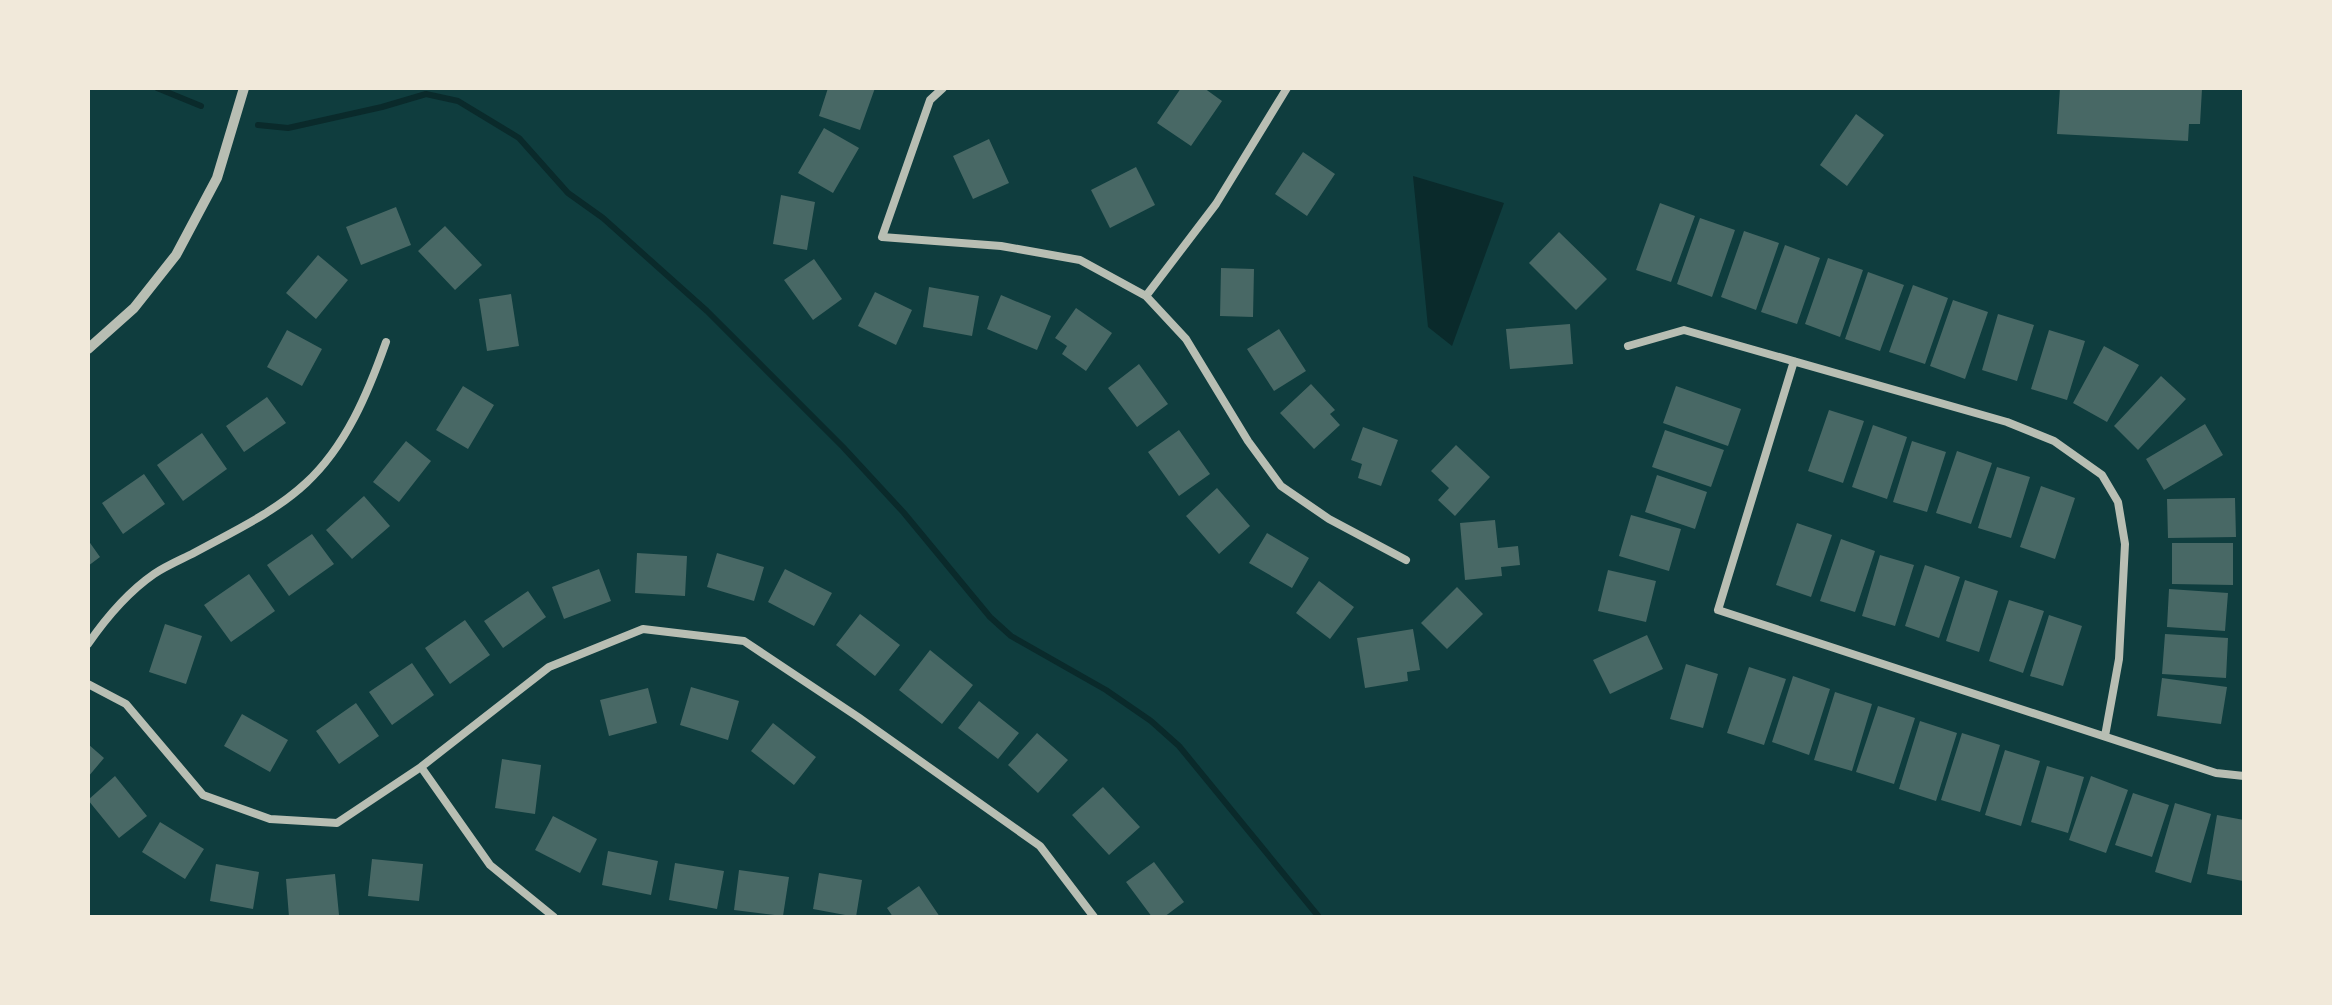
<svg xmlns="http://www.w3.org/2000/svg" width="2332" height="1005" viewBox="0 0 2332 1005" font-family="Inter,sans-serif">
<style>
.water{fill:#0a2a2b}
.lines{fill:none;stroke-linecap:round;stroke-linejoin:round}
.stream{stroke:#0a2a2b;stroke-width:6}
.building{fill:#486865}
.minor{stroke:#b8beb3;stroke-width:8}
.tertiary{stroke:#b8beb3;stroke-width:10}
</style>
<rect width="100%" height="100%" fill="#0f3d3e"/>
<path class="water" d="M 1413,176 L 1504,203 L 1452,346 L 1428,327 Z"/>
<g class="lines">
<path class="stream" d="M 157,88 L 201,106
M 258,125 L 288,128 L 382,107 L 426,94 L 458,101 L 519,138 L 568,193 L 603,218 L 707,311 L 843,447 L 904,513 L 990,617 L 1011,636 L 1106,690 L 1151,721 L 1179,746 L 1319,917"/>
</g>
<path class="building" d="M 828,88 L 875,88 L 860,130 L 819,116 Z
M 1181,88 L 1204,88 L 1222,101 L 1191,146 L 1157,123 Z
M 2060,88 L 2202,89 L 2200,124 L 2189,124 L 2188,141 L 2057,134 Z
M 1856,114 L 1884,135 L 1847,186 L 1820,165 Z
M 824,128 L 859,148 L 833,193 L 798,173 Z
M 989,139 L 1009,183 L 973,199 L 953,156 Z
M 1303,152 L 1335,174 L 1307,216 L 1275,194 Z
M 1136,167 L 1155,205 L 1110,228 L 1091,190 Z
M 781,195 L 815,202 L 807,250 L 773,244 Z
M 1660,203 L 1695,216 L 1671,282 L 1636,270 Z
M 396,207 L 411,245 L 361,265 L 346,227 Z
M 1700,218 L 1735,230 L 1712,297 L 1677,284 Z
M 445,226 L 482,265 L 455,290 L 418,251 Z
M 1744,231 L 1779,243 L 1756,310 L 1721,297 Z
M 1559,232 L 1607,279 L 1576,310 L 1529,263 Z
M 1785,245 L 1820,258 L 1797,324 L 1761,312 Z
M 318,255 L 348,280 L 316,319 L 286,293 Z
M 1828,258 L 1863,270 L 1840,337 L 1805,324 Z
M 814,259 L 842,299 L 813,320 L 784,280 Z
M 1221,268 L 1254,269 L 1253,317 L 1220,316 Z
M 1868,272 L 1904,285 L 1880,351 L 1845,339 Z
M 1913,285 L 1948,298 L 1925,364 L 1889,352 Z
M 929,287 L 979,296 L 972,336 L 923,327 Z
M 875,292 L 912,310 L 896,345 L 858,326 Z
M 511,294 L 519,346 L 487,351 L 479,299 Z
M 1001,295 L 1051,316 L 1037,350 L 987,329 Z
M 1953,300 L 1988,312 L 1965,379 L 1930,366 Z
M 1076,308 L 1112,333 L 1086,371 L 1062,354 L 1067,346 L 1055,338 Z
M 1998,314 L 2034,325 L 2017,381 L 1982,370 Z
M 1570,324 L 1573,364 L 1510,369 L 1506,329 Z
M 1279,329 L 1306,371 L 1274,391 L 1247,349 Z
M 287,330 L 322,349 L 302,386 L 267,367 Z
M 2049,330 L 2085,341 L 2067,400 L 2031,389 Z
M 2104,346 L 2139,365 L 2107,422 L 2073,403 Z
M 1139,364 L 1168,404 L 1137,427 L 1108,388 Z
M 2161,376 L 2186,399 L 2138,450 L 2114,426 Z
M 1311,384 L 1335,410 L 1330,414 L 1340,425 L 1314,449 L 1280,413 Z
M 463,386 L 494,405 L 468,449 L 436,430 Z
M 1676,386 L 1741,409 L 1728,446 L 1663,423 Z
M 267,397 L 286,423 L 244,452 L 226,426 Z
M 1829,410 L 1864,421 L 1843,483 L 1808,471 Z
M 2205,424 L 2223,455 L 2164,490 L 2146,459 Z
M 1873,425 L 1907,437 L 1887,499 L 1852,487 Z
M 1363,427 L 1398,440 L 1381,486 L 1358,478 L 1362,464 L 1351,460 Z
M 1179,430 L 1210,474 L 1179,496 L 1148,452 Z
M 1665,430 L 1724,450 L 1711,487 L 1652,467 Z
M 202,433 L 227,469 L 183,501 L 157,465 Z
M 406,441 L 431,461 L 399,502 L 373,482 Z
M 1912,441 L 1946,452 L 1927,512 L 1893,502 Z
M 1456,445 L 1490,477 L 1455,516 L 1438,500 L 1449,488 L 1431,471 Z
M 1957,451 L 1992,463 L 1971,524 L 1936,513 Z
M 1997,467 L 2030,477 L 2011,538 L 1978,528 Z
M 144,474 L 165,504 L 123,534 L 102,503 Z
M 1657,475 L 1707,492 L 1695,529 L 1645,512 Z
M 2041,486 L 2075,498 L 2055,559 L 2020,547 Z
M 1217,488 L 1250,526 L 1219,554 L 1186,516 Z
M 364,496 L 390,526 L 352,559 L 326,530 Z
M 2235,498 L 2236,537 L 2168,538 L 2167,499 Z
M 1631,515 L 1681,529 L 1669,571 L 1619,556 Z
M 1495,520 L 1498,548 L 1518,546 L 1520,565 L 1501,567 L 1502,576 L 1465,580 L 1460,523 Z
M 1797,523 L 1832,535 L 1811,597 L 1776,585 Z
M 1267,533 L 1309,558 L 1292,588 L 1249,563 Z
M 312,534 L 334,564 L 289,596 L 267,565 Z
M 1841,539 L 1875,551 L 1855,612 L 1820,601 Z
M 88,540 L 100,557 L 88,566 Z
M 2172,543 L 2233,543 L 2233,585 L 2172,584 Z
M 637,553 L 687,556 L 685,596 L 635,593 Z
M 717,553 L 764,567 L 754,601 L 707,587 Z
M 1880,555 L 1914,565 L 1895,626 L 1862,616 Z
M 1925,565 L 1960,577 L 1939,638 L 1905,626 Z
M 599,569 L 611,601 L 564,619 L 552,587 Z
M 785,569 L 832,593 L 814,626 L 768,602 Z
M 1608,570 L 1656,581 L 1646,622 L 1598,611 Z
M 249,574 L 275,611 L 231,642 L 204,605 Z
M 1965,580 L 1998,591 L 1979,652 L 1946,641 Z
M 1319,581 L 1354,607 L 1330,639 L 1296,613 Z
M 1457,587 L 1483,614 L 1447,649 L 1421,623 Z
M 2169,589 L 2228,593 L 2225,631 L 2167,627 Z
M 528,591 L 546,617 L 503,648 L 484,621 Z
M 2009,600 L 2044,611 L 2023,673 L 1989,661 Z
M 860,614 L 900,645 L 875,676 L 836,645 Z
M 2049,615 L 2082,626 L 2063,686 L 2030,676 Z
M 465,620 L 490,655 L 450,684 L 425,648 Z
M 165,624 L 202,636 L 186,684 L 149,672 Z
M 1413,629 L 1420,670 L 1407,672 L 1408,681 L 1365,688 L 1357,638 Z
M 2165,634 L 2228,638 L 2226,678 L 2162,674 Z
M 1647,635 L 1663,669 L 1610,694 L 1593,660 Z
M 930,650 L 973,685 L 942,724 L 899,690 Z
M 412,663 L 434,695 L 392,725 L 369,692 Z
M 1686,664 L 1718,674 L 1703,728 L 1670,719 Z
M 1749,667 L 1786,679 L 1764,745 L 1727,733 Z
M 1793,676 L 1830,689 L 1809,755 L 1772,742 Z
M 2162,678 L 2227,687 L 2221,724 L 2157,716 Z
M 691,687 L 739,701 L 728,740 L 680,725 Z
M 648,688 L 657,723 L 609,736 L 600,700 Z
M 1835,692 L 1872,704 L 1852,771 L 1814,760 Z
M 979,701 L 1019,733 L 998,759 L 958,728 Z
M 356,703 L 379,736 L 339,764 L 316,731 Z
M 1878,706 L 1915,718 L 1894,784 L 1856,772 Z
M 242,714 L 288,740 L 270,772 L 224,746 Z
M 1920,721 L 1957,733 L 1936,801 L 1899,789 Z
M 773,723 L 816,757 L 794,785 L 751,751 Z
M 1037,733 L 1068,760 L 1038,793 L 1008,765 Z
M 1962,733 L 2000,745 L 1980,812 L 1941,800 Z
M 88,744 L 104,758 L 88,777 Z
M 2005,750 L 2040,761 L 2021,826 L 1985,815 Z
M 502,759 L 541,765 L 535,814 L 495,808 Z
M 2047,766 L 2084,777 L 2068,833 L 2031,822 Z
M 115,776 L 147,816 L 119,838 L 88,800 Z
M 2091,776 L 2128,790 L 2106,853 L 2069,840 Z
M 1103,787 L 1140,827 L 1109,855 L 1072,815 Z
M 2133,793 L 2169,805 L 2152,857 L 2115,845 Z
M 2175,803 L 2211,814 L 2191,883 L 2155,872 Z
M 2217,815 L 2244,820 L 2243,881 L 2207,874 Z
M 553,816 L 597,839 L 580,873 L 535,850 Z
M 160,822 L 204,849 L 185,879 L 142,852 Z
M 608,851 L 658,861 L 651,895 L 602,885 Z
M 372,859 L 423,864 L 419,901 L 368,896 Z
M 1154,862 L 1184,902 L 1164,917 L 1152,917 L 1126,882 Z
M 675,863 L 724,871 L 717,909 L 669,900 Z
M 216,864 L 259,872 L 253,909 L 210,901 Z
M 739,870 L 789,877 L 783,916 L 734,910 Z
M 819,873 L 862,880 L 856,917 L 813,909 Z
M 335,874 L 339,915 L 289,917 L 286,879 Z
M 919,886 L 940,917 L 893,917 L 887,908 Z"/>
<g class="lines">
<path class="minor" d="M 943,88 L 930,100 L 882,237 L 1001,246 L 1080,260 L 1146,296 L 1186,339 L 1248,441 L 1281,486 L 1329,519 L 1406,560
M 1146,296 L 1216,204 L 1287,88
M 1628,346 L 1684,330 L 2007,422 L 2054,441 L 2102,475 L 2118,502 L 2125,544 L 2119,659 L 2105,736
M 1794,361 L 1718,610 L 2216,773 L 2244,776
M 88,644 C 106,618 128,592 154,574 C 166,566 180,560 192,554 C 230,533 274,513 306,483 C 346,446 368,393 386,342
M 88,684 L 126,704 L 203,795 L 270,819 L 337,823 L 421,767 L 549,667 L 643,629 L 744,641 L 858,717 L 1040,846 L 1094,917
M 421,767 L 490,865 L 554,917"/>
<path class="tertiary" d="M 88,349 L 134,308 L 176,255 L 217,178 L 244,88"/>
</g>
<rect width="2332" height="1005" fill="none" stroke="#f1e9da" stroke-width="180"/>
</svg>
